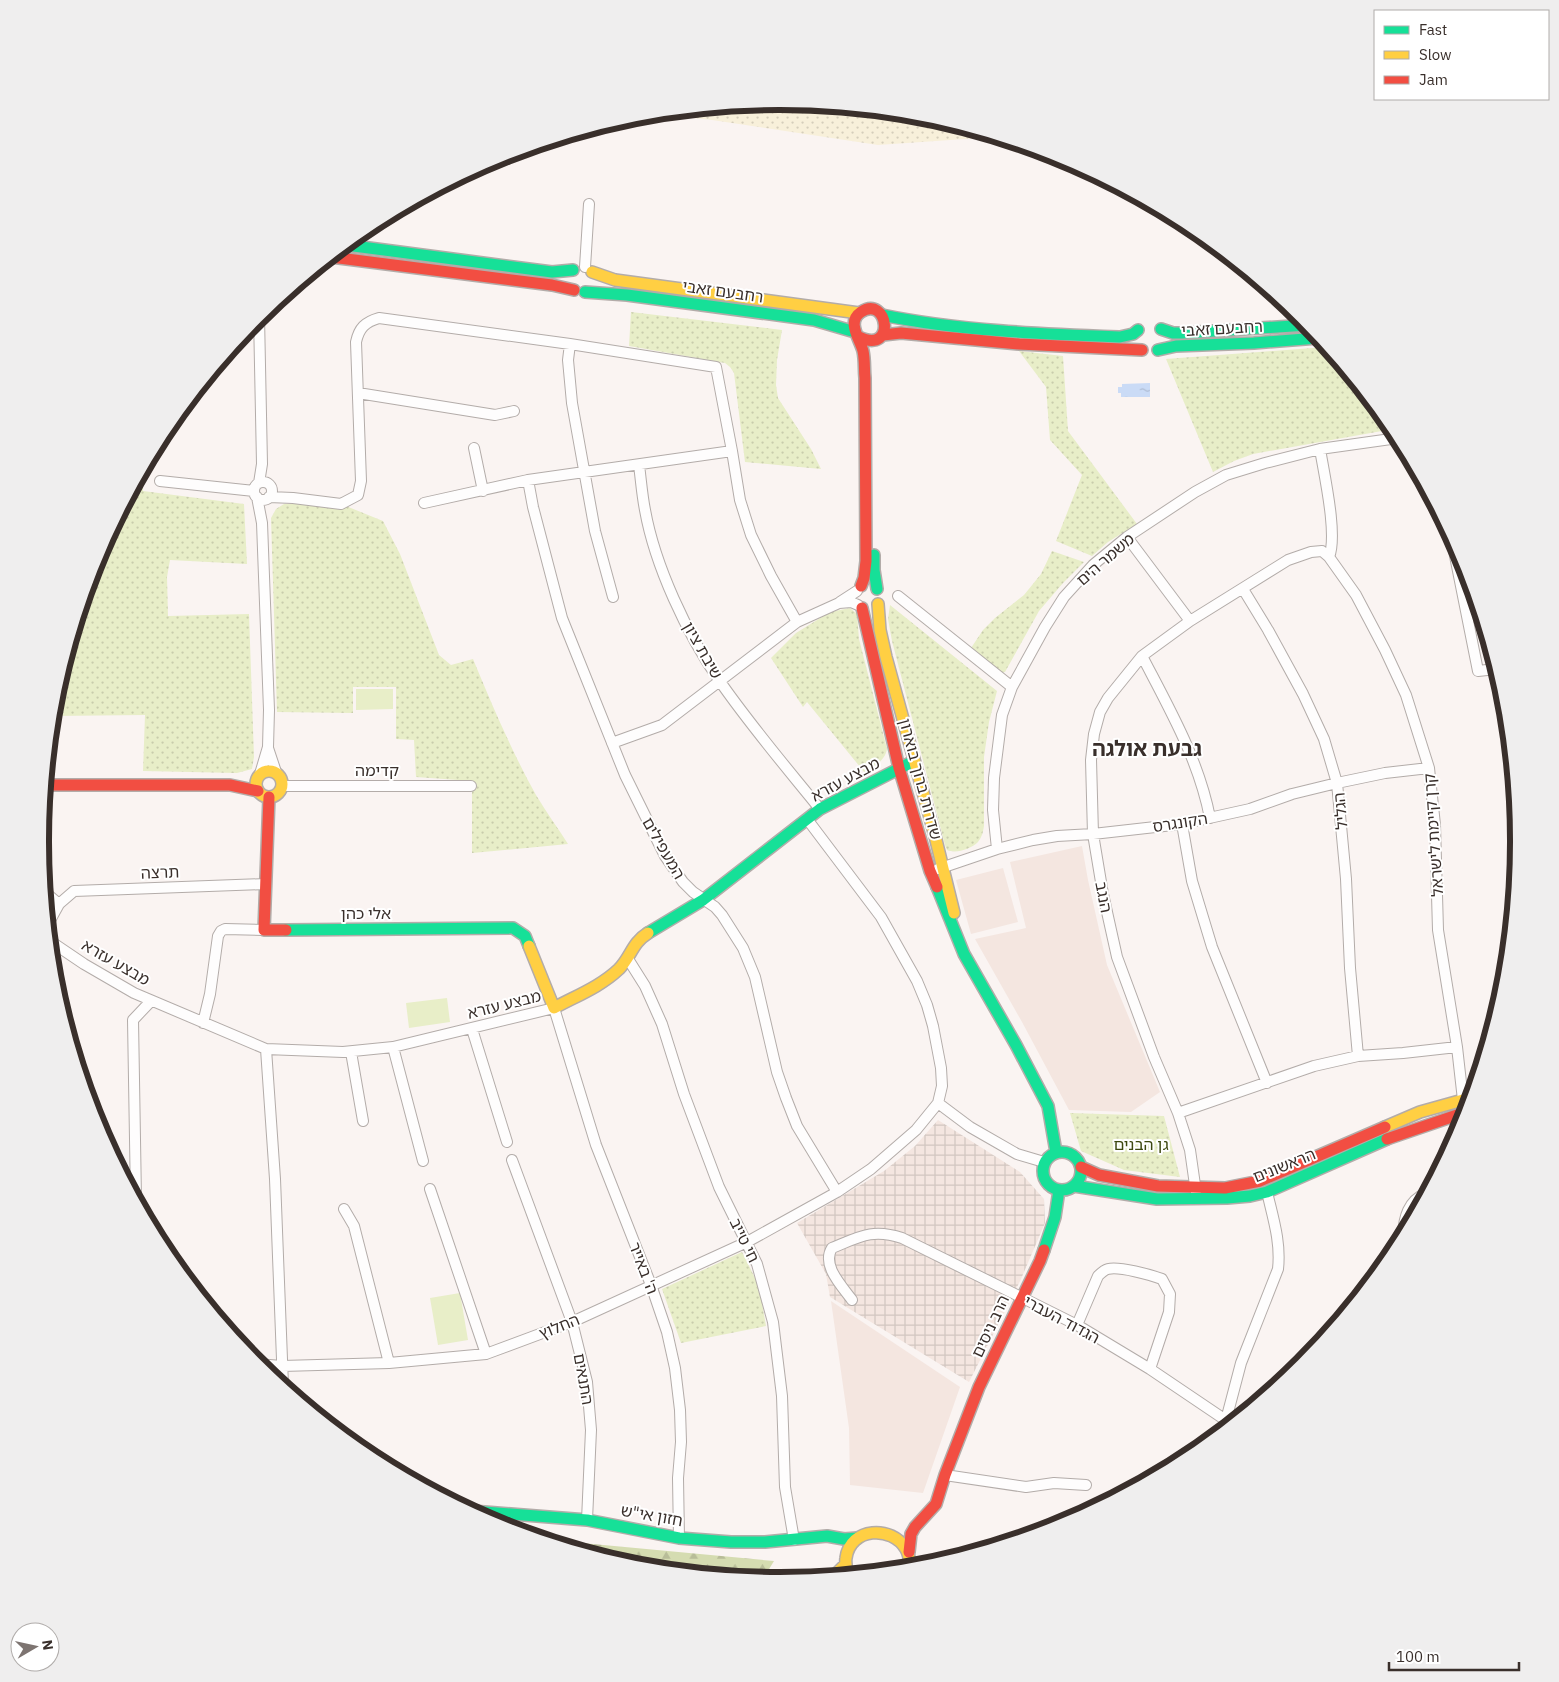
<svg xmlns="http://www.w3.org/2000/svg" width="1559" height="1682" viewBox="0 0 1559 1682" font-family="'IBM Plex Sans','Noto Sans Hebrew',sans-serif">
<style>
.industrial{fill:url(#industrial-grid)}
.built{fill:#f4e6e0}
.green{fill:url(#green-dots)}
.forest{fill:url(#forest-firs)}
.sand{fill:url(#sand-dots)}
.pitch{fill:#e8eec8}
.water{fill:url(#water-ripples)}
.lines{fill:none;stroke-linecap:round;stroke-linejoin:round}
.street-casing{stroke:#b3aca9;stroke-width:12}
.fast-casing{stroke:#b3aca9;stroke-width:14}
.slow-casing{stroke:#b3aca9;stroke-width:14}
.jam-casing{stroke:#b3aca9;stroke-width:14}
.street{stroke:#fefdfd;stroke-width:10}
.fast{stroke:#16e098;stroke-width:11}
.slow{stroke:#ffcf43;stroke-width:11}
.jam{stroke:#f24e42;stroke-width:11}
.labels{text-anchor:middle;stroke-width:4;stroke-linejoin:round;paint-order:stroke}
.street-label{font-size:16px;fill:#392f2b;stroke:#fff}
.park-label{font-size:16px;fill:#3d480f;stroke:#fff}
.district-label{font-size:21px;font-weight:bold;fill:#392f2b;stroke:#fff}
.rim{fill:none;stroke:#392f2b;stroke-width:6}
</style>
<defs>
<pattern id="industrial-grid" width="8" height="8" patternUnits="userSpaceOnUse" patternTransform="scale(1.25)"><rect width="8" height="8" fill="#f4e6e0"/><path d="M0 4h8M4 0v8" fill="none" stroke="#d2c6c0"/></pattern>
<pattern id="green-dots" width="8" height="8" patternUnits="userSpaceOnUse" patternTransform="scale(1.25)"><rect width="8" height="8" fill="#e8eec8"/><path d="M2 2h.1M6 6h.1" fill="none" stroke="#c8ccac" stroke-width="1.8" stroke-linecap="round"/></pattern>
<pattern id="forest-firs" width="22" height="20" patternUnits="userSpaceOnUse" patternTransform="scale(1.25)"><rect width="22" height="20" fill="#d5dcb1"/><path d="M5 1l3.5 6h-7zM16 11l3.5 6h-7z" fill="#b8bd98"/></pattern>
<pattern id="sand-dots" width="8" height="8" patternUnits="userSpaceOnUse" patternTransform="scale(1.25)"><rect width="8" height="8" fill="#f8f0da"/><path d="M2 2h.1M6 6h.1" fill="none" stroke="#d5cebb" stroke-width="1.8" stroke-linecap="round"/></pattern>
<pattern id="water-ripples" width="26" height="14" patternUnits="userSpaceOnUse" patternTransform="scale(1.25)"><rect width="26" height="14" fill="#cadbf6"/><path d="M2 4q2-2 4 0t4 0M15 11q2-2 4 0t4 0" fill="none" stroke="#aebcd3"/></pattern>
</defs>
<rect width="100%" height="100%" fill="#faf4f2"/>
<path class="industrial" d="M 938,1120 L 1020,1172 L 1044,1199 L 1045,1223 L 1021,1279 L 969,1382 L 830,1297 L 826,1274 L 797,1223 L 884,1171 L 915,1146 Z"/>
<path class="built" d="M 1082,846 L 1088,880 L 1107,965 L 1160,1092 L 1131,1112 L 1069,1110 L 1022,1022 L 975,939 L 1026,928 L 1010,862 Z
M 1003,868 L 1018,922 L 971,934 L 956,880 Z
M 831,1301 L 960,1387 L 923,1493 L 850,1485 L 849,1428 Z"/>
<path class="green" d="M 631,312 L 782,330 L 777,360 L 776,385 L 778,398 L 811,449 L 821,469 L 745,462 L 734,373 L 730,367 L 725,363 L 629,346 Z
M 1326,347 L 1393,429 L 1253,454 L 1234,461 L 1213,472 L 1166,359 Z
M 1019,351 L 1063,356 L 1068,431 L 1137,524 L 1108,542 L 1092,556 L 1056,541 L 1082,475 L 1050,440 L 1046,387 Z
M 143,471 L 143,491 L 244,504 L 247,564 L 170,560 L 167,577 L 168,616 L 249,614 L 254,757 L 252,769 L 237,773 L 143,771 L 145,715 L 52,716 L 54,696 L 96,558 Z
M 284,504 L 341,504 L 383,521 L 400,554 L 439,655 L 451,665 L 473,659 C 492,705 512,752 536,795 C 546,812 558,828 568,844 L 472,853 L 472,781 L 416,777 L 414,740 L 396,739 L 396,687 L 353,687 L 353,713 L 277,712 L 271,518 L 276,509 Z
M 1052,551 L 1084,562 L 1063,583 L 1039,611 L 1005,672 L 1001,673 L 971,648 L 983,630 L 995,618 L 1024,595 L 1041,574 Z
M 890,605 L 997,691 L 989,722 L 984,757 L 984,826 C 983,832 982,837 978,842 C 971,849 956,854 947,850 L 945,845 L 892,641 L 888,619 Z
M 850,608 L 857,614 L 859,639 L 887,749 C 885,761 874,766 865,773 L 807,702 L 803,707 L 771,658 L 796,633 L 830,612 Z
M 1070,1113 L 1164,1116 L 1180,1177 L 1124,1170 L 1081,1151 Z
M 742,1252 L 759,1286 L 766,1326 L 681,1343 L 662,1289 Z"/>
<path class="forest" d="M 550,1540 L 774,1561 L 763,1579 L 635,1566 Z"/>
<path class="sand" d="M 780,102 L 924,116 L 994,137 L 878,145 L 712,120 L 656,114 Z"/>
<path class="pitch" d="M 356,689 L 393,689 L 393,709 L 356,710 Z
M 447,998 L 450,1022 L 409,1028 L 406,1003 Z
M 460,1293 L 468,1340 L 438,1345 L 430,1298 Z"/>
<path class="water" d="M 1150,383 L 1150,397 L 1121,397 L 1121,393 L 1118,393 L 1118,387 L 1122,387 L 1122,384 Z"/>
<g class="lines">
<g class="street-casing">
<path id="street" d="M 585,267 L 589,204
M 259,316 L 262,464 L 259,483
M 570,344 L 568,360 L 572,403 L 595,531 L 613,597
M 358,393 L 495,415 L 514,411
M 474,448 L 483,491
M 1320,449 C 1324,474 1338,535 1329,557
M 639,465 C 641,480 642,495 645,510 C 655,566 687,634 719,680 C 750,725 786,767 820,809
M 528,480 L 533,507 L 562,618 L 625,775 L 665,856 L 683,882 L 693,892 L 715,907 L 722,915 L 743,948 L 755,977 L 777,1072 L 786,1098 L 797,1126 L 837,1192
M 160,481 L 254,491
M254 491a9 9 0 1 1 18 0a9 9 0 1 1-18 0Z
M 257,497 L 262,523 L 269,710 L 268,747 L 260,774
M 269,497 L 293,498 L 341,504 L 358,495 L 361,481 L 356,342 C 359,328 365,322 379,318 L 570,344 L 716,367 L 732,451 L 740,500 L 751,535 L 771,576 L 797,622
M 424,503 L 528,480 L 732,451
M 1451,536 L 1478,671 L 1496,669
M 1127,537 L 1190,621
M 1243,589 L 1268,630 L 1303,694 L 1324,739 L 1337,783 L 1346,879 L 1350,968 L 1358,1056
M 898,596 L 1012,687
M 840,602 L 857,591
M 1142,656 C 1169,708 1199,760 1210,818
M 612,743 L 662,725 L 797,622 L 839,603 L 851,602 L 858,605
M 268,748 L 276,772
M 283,786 L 471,786
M 1182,824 L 1192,881 L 1212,947 L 1267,1083
M 997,849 L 993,810 L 994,778 L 1002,715 L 1012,687 L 1045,627 L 1064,597 L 1093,565 L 1127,537 L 1195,492 L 1226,475 L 1265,463 L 1320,449 L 1398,438
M 938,869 L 997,849 L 1033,840 L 1057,836 L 1093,834 L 1182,824 L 1250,809 L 1292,794 L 1337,783 L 1385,773 L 1429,768
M 45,892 L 59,904
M 48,924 L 59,904 L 74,891 L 266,884
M 50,941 L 84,964 L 134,993 L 266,1049 L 343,1052 L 393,1047 L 554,1008 L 596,1145 L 651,1285 L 667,1332 L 675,1368 L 680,1410 L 681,1442 L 678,1478 L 679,1538
M 628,959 L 645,986 L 662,1024 L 684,1094 L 719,1187 L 757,1264 L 773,1322 L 782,1396 L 785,1487 L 794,1540
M 203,1023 L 210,994 L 218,936 L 221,931 L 225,929 L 264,930
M 472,1029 L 507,1142
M 393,1047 L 423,1161
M 266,1049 L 275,1179 L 283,1385
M 351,1052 L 363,1121
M 938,1103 L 970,1127 L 1017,1154 L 1044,1162
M 1178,1113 L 1314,1066 L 1358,1056 L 1403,1053 L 1457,1047
M 512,1160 L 572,1322 L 587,1382 L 591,1430 L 587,1520
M 430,1189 L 486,1354
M 1196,1192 L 1190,1150 L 1178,1113 L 1154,1057 L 1117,957 L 1103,894 L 1093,834 L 1091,760 L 1094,734 L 1100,712 L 1108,698 L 1142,656 L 1190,621 L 1288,560 L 1311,552 L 1322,551 L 1329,557 L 1356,595 L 1385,650 L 1406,695 L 1429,768 L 1435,825 L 1438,930 L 1457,1047 L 1463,1100 L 1461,1104
M 136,1199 L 133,1020 L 151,1001
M 344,1209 L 354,1226 L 389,1363
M 1403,1235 C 1404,1217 1408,1201 1426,1193
M 852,1300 C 842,1286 821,1265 832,1248 C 859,1237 872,1228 902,1238 L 1077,1325 L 1150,1369 L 1230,1423
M 1077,1325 L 1098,1276 C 1101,1273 1104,1270 1108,1269 C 1119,1266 1151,1275 1162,1279 L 1170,1294 L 1169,1312 L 1150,1369
M 257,1364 L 282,1366 L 389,1363 L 486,1354 L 572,1322 L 747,1242 L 837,1192 L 871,1169 L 916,1130 L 938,1103 L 942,1086 L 941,1068 L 933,1026 L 927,1005 L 917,981 L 881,917 L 807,819
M 1226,1420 L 1241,1363 L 1278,1269 C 1281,1242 1273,1218 1267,1192
M 945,1475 L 1026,1487 L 1054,1483 L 1086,1485"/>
</g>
<g class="fast-casing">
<path id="fast" d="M 346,245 L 552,272 L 573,270
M 585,292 L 627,295 L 814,320 L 855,332
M 882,315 C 960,331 1041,334 1120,337 L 1133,334 L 1138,330
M 1161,329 L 1173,333 L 1182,333 L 1308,325
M 1158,350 L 1176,346 L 1254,343 L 1318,338
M 874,555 L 874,570 L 877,589
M 937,887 L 964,954 L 1016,1045 L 1048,1106 L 1056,1152
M 286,930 L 513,928 L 525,936 L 529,946
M 648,933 L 703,900 L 820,809 L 914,761
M1043 1171a19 19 0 1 1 38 0a19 19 0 1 1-38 0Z
M 1074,1186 L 1157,1199 L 1227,1198 L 1250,1196 L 1267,1192 L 1387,1139
M 1044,1250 L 1055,1217 L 1059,1190
M 472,1511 L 587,1520 L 679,1538 L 731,1542 L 765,1542 L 827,1536 L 844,1539 L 858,1538"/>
</g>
<g class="slow-casing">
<path id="slow" d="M 592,272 L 615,280 L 859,313
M 878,604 L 880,630 L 886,657 L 935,836 L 954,913
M256 784a13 13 0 1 1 26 0a13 13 0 1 1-26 0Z
M 529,946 L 554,1008 C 576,996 600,987 619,969 C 631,957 632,943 648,933
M 1385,1127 L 1420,1112 L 1463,1100 L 1470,1101
M 847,1574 C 847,1569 845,1563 846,1558 C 850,1527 892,1525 906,1549 C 909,1554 910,1562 911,1568
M 835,1575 L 846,1564"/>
</g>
<g class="jam-casing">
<path id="jam" d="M 331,257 L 552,285 L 574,290
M 883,335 L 901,333 L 1019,344 L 1142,350
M 859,337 C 897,355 888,294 861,312 C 846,322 860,339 863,351 C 865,360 864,369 865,378 L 866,561 L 864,578 L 861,586
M 862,608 L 899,768 L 930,871 L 937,887
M 46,785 L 230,785 L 258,791
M 269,797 L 264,930 L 286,930
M 1387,1139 L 1466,1112
M 1081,1167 L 1099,1175 L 1158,1186 L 1225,1188 L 1260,1181 L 1385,1127
M 909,1552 L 911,1534 L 915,1527 L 936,1504 L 945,1475 L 979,1387 L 1040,1261 L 1044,1250"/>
</g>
<use href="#street" class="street"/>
<use href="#fast" class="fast"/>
<use href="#slow" class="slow"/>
<use href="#jam" class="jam"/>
</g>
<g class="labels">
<g class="street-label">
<text transform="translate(723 291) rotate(8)" y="6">רחבעם זאבי</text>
<text transform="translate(1222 328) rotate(-3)" y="6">רחבעם זאבי</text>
<text transform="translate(1105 559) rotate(-41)" y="6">משמר הים</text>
<text transform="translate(703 650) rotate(60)" y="6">שיבת ציון</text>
<text x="377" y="776">קדימה</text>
<text transform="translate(845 779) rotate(-28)" y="6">מבצע עזרא</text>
<text transform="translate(921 779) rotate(75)" y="6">שדרות ברוך בוארון</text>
<text transform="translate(1340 811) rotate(-95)" y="6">הגליל</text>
<text transform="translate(1180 822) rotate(-9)" y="6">הקונגרס</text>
<text transform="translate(1433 835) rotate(-94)" y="6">קרן קיימת לישראל</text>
<text transform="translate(664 848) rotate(60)" y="6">המעפילים</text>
<text transform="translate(160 872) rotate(-2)" y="6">תרצה</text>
<text transform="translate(1104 897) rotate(79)" y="6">הנגב</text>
<text x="366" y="919">אלי כהן</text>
<text transform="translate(116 962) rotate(30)" y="6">מבצע עזרא</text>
<text transform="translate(504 1004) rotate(-14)" y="6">מבצע עזרא</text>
<text transform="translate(1284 1165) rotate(-22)" y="6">הראשונים</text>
<text transform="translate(745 1240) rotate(64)" y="6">חי טייב</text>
<text transform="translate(644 1268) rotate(69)" y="6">ה' באייר</text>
<text transform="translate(1062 1319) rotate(28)" y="6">הגדוד העברי</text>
<text transform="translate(559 1326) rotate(-22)" y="6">החלוץ</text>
<text transform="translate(990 1326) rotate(-65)" y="6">הרב ניסים</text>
<text transform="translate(584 1379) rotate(80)" y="6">התנאים</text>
<text transform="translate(652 1515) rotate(10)" y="6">חזון אי"ש</text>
</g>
<g class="park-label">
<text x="1141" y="1150">גן הבנים</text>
</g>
<g class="district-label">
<text x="1147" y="756">גבעת אולגה</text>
</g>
</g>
<path d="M0 0H1559V1682H0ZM779 110H780A730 730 0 0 1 1510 840V842A730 730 0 0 1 780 1572H779A730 730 0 0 1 49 842V840A730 730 0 0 1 779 110Z" fill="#efeeee" fill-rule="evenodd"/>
<path class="rim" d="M779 110H780A730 730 0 0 1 1510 840V842A730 730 0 0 1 780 1572H779A730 730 0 0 1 49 842V840A730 730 0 0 1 779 110Z"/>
<rect x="1374" y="10" width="175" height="90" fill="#ffffff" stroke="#b0acaa"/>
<rect x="1384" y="26" width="25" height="8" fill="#16e098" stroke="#b0acaa"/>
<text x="1419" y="35" font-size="15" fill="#392f2b">Fast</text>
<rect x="1384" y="51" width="25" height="8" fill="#ffcf43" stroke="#b0acaa"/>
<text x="1419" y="60" font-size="15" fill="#392f2b">Slow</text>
<rect x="1384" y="76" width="25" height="8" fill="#f24e42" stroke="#b0acaa"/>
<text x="1419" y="85" font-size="15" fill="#392f2b">Jam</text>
<g transform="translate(35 1647) rotate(81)"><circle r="24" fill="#ffffff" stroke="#b0acaa"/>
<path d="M0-4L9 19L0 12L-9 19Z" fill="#7d7471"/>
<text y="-8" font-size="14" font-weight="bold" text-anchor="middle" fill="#392f2b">N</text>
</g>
<path d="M1389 1662v8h130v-8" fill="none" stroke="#392f2b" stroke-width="2.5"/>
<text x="1396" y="1662" font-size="15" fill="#392f2b" stroke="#ffffff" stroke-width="4" paint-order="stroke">100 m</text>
</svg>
